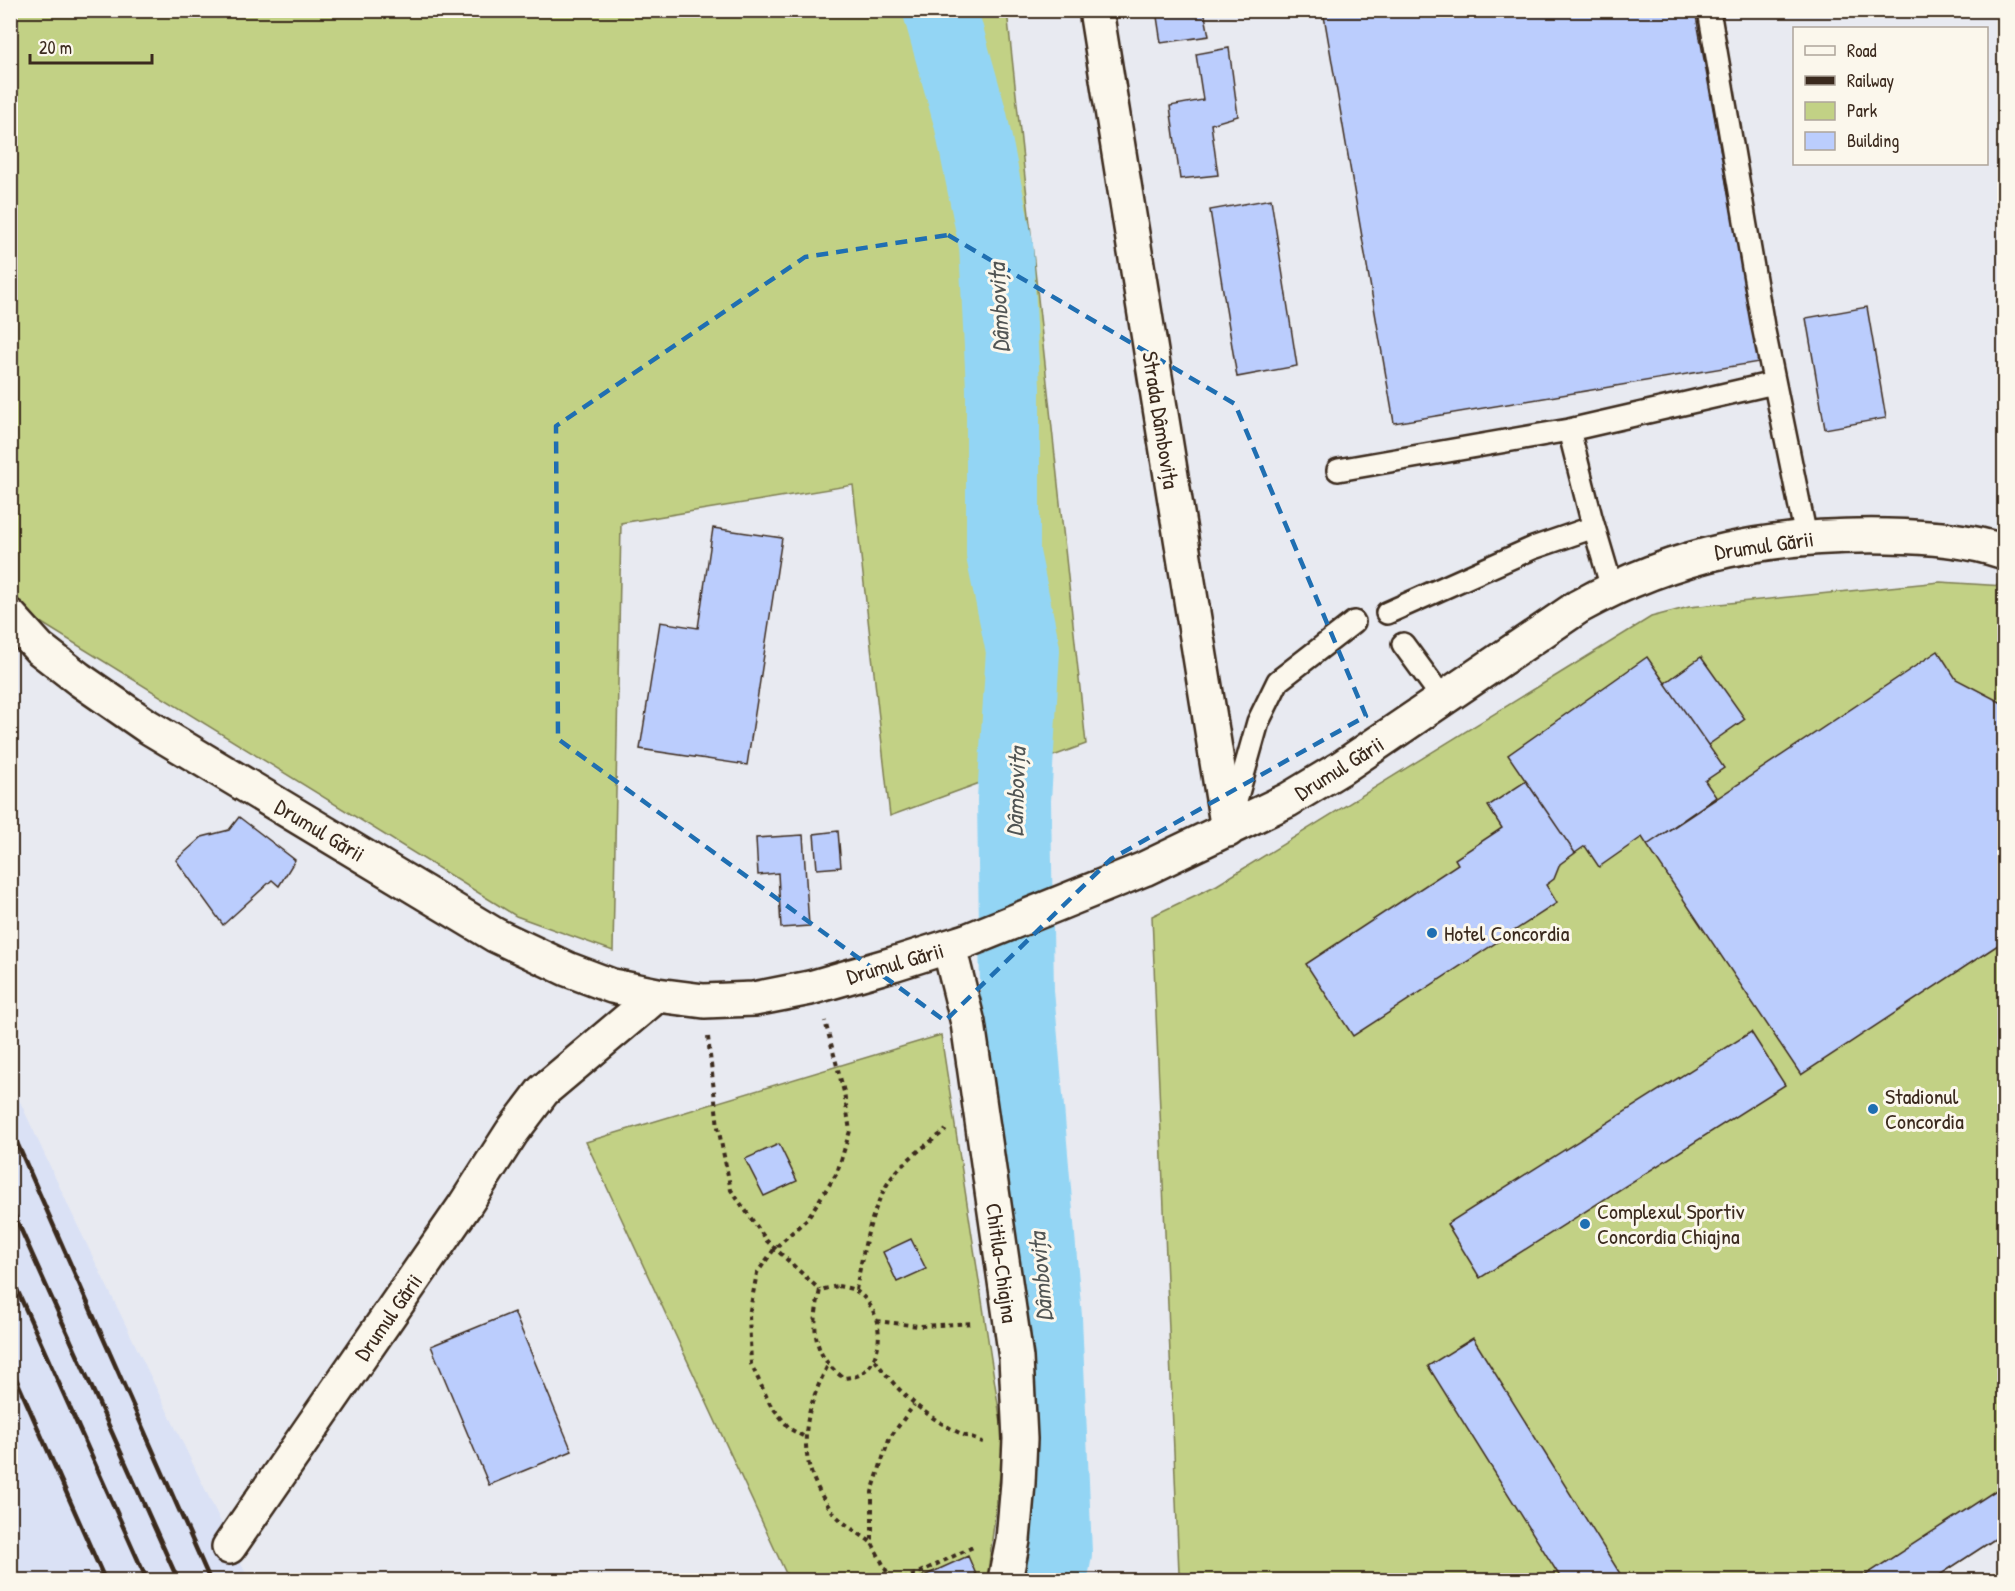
<svg xmlns="http://www.w3.org/2000/svg" width="2015" height="1591" viewBox="0 0 2015 1591" font-family="'Patrick Hand',sans-serif">
<style>
.built{fill:#dae1f5}
.green{fill:#c2d185;stroke:#7e7e52;stroke-width:1.5}
.lines{fill:none;stroke-linecap:round;stroke-linejoin:round}
.river{stroke:#93d5f4;stroke-width:74}
.building{fill:#bbcdfd;stroke:#3b2a1e;stroke-width:1.5}
.lane-casing{stroke:#3b2a1e;stroke-width:26}
.street-casing{stroke:#3b2a1e;stroke-width:38}
.secondary-casing{stroke:#3b2a1e;stroke-width:38}
.path{stroke:#3b2a1e;stroke-width:4;stroke-dasharray:4.5 4.5;stroke-linecap:butt}
.lane{stroke:#fbf7ec;stroke-width:21}
.street{stroke:#fbf7ec;stroke-width:33}
.secondary{stroke:#fbf7ec;stroke-width:33}
.rail{stroke:#3b2a1e;stroke-width:4.5}
.marked{fill:none;stroke:#1f6fb2;stroke-width:4.5;stroke-dasharray:12 8;stroke-linejoin:round}
.poi-dot{fill:#1f6fb2;stroke:#fbf7ec;stroke-width:2}
.labels{text-anchor:middle;stroke-width:6;stroke-linejoin:round;paint-order:stroke}
.street-label{font-size:22px;fill:#3b2a1e;stroke:#fbf7ec}
.poi-label{font-size:22px;fill:#3b2a1e;stroke:#fbf7ec;text-anchor:start}
.water-label{font-size:24px;font-style:italic;fill:#515554;stroke:#fbf7ec}
</style>
<rect width="100%" height="100%" fill="#e8eaf1"/>
<filter id="ink" filterUnits="userSpaceOnUse"><feTurbulence type="fractalNoise" baseFrequency=".0167" numOctaves="2"/><feDisplacementMap in="SourceGraphic" scale="12" xChannelSelector="R" yChannelSelector="G"/><feConvolveMatrix kernelMatrix="1 2 1 2 8 2 1 2 1" color-interpolation-filters="sRGB"/></filter>
<g filter="url(#ink)">
<path class="built" d="M 10,1080 L 74,1218 L 249,1580 L 11,1580 Z"/>
<path class="green" d="M 10,11 L 1007,11 L 1086,744 L 890,816 L 853,485 L 621,523 L 613,951 L 516,916 L 11,604 Z
M 1940,582 L 2004,586 L 2004,1533 L 1932,1580 L 1218,1580 L 1179,1573 L 1152,916 L 1217,885 L 1651,617 L 1689,607 Z
M 941,1035 L 1004,1443 L 987,1580 L 789,1580 L 586,1142 Z"/>
<g class="lines">
<path class="river" d="M 940,10 L 971,121 L 996,245 L 1003,388 L 1003,554 L 1023,650 L 1014,800 L 1017,992 L 1045,1318 L 1055,1553 L 1050,1580"/>
</g>
<path class="building" d="M 1156,10 L 1204,10 L 1209,36 L 1161,43 Z
M 1323,10 L 1695,10 L 1759,362 L 1394,423 Z
M 1229,48 L 1238,116 L 1211,124 L 1218,175 L 1180,179 L 1170,106 L 1203,100 L 1196,54 Z
M 1271,199 L 1297,366 L 1237,377 L 1210,210 Z
M 1867,307 L 1886,418 L 1825,429 L 1806,318 Z
M 713,528 L 782,538 L 747,765 L 640,749 L 660,622 L 698,628 Z
M 1938,651 L 1956,679 L 2004,704 L 2004,941 L 1801,1075 L 1647,845 Z
M 1647,657 L 1724,768 L 1705,781 L 1716,797 L 1647,845 L 1642,837 L 1599,867 L 1585,846 L 1575,853 L 1508,755 Z
M 1701,657 L 1745,719 L 1708,745 L 1665,683 Z
M 1526,781 L 1575,853 L 1560,864 L 1554,879 L 1546,885 L 1557,903 L 1353,1036 L 1306,964 L 1458,864 L 1455,859 L 1502,828 L 1488,806 Z
M 239,817 L 295,860 L 279,886 L 272,880 L 223,925 L 176,860 L 202,837 L 229,830 Z
M 838,831 L 841,867 L 817,869 L 814,834 Z
M 803,835 L 809,926 L 781,928 L 778,873 L 758,875 L 756,838 Z
M 1751,1032 L 1785,1085 L 1480,1278 L 1447,1224 Z
M 779,1144 L 797,1181 L 764,1196 L 745,1159 Z
M 911,1239 L 926,1269 L 897,1282 L 883,1252 Z
M 514,1312 L 572,1451 L 489,1485 L 431,1346 Z
M 1473,1338 L 1624,1580 L 1562,1580 L 1428,1366 Z
M 2004,1485 L 2004,1533 L 1932,1580 L 1858,1580 Z
M 968,1556 L 978,1579 L 974,1580 L 915,1580 Z"/>
<g class="lines">
<g class="lane-casing">
<path id="lane" d="M 1709,10 L 1763,326 L 1806,537
M 1569,430 L 1591,517 L 1612,588
M 1338,470 L 1569,430 L 1774,383
M 1387,613 L 1533,548 L 1594,527
M 1403,644 L 1444,700
M 1231,818 L 1258,722 L 1278,681 L 1354,622"/>
</g>
<g class="street-casing">
<path id="street" d="M 949,947 L 968,1023 L 1016,1358 L 1020,1439 L 1018,1483 L 1013,1540 L 1005,1580"/>
</g>
<g class="secondary-casing">
<path id="secondary" d="M 1096,10 L 1228,830
M 10,616 L 39,648 L 79,679 L 147,726 L 495,935 L 567,969 L 612,986 L 657,995 L 704,1001 L 754,999 L 810,988 L 893,964 L 966,941 L 1144,869 L 1288,800 L 1341,768 L 1578,607 C 1677,552 1774,534 1887,536 C 1926,537 1968,539 2004,552
M 229,1547 L 465,1205 L 512,1132 L 543,1091 L 657,995"/>
</g>
<path class="path" d="M 708,1037 L 718,1127 L 731,1190 L 767,1241 L 820,1290
M 838,1286 C 843,1287 851,1288 856,1291 C 882,1307 888,1354 862,1373 C 858,1377 850,1377 844,1378 C 811,1355 812,1327 820,1290 Z
M 856,1290 C 862,1257 868,1222 883,1192 C 895,1166 924,1147 946,1130
M 876,1321 L 919,1326 L 974,1323
M 875,1360 C 902,1398 938,1428 983,1442
M 827,1367 C 801,1419 795,1461 832,1511 C 841,1523 859,1533 872,1543
M 803,1436 L 790,1429 L 770,1404 L 751,1364 L 749,1315 L 757,1273 L 775,1248 L 807,1219 L 837,1173 L 850,1131 L 844,1092 L 825,1021
M 891,1580 L 872,1543 L 872,1492 L 889,1439 L 914,1405
M 903,1580 L 973,1547"/>
<use href="#lane" class="lane"/>
<use href="#street" class="street"/>
<use href="#secondary" class="secondary"/>
<path class="rail" d="M 10,1127 L 210,1580
M 10,1205 L 178,1580
M 10,1274 L 147,1580
M 10,1365 L 105,1580"/>
</g>
</g>
<path class="marked" d="M 948,235 L 1235,404 L 1366,716 L 1111,859 L 945,1021 L 558,739 L 556,426 L 805,257 Z"/>
<g class="poi-dot">
<circle cx="1432" cy="933" r="6"/>
<circle cx="1873" cy="1109" r="6"/>
<circle cx="1585" cy="1224" r="6"/>
</g>
<g class="labels">
<g class="street-label">
<text transform="translate(1161 420) rotate(81)" y="8">Strada Dâmbovița</text>
<text transform="translate(1764 545) rotate(-8)" y="8">Drumul Gării</text>
<text transform="translate(1339 768) rotate(-32)" y="8">Drumul Gării</text>
<text transform="translate(320 830) rotate(31)" y="8">Drumul Gării</text>
<text transform="translate(895 963) rotate(-16)" y="8">Drumul Gării</text>
<text transform="translate(1002 1263) rotate(82)" y="8">Chitila-Chiajna</text>
<text transform="translate(388 1317) rotate(-55)" y="8">Drumul Gării</text>
</g>
<g class="poi-label">
<text x="1444" y="941">Hotel Concordia</text>
<text x="1885" y="1104">Stadionul<tspan x="1885" dy="25">Concordia</tspan></text>
<text x="1597" y="1219">Complexul Sportiv<tspan x="1597" dy="25">Concordia Chiajna</tspan></text>
</g>
<g class="water-label">
<text transform="translate(999 308) rotate(-93)" y="8">Dâmbovița</text>
<text transform="translate(1016 792) rotate(-88)" y="8">Dâmbovița</text>
<text transform="translate(1041 1277) rotate(-95)" y="8">Dâmbovița</text>
</g>
</g>
<rect width="2015" height="1591" fill="none" stroke="#fbf7ec" stroke-width="36"/>
<rect x="18" y="18" width="1979" height="1555" fill="none" stroke="#3b2a1e" stroke-width="2" filter="url(#ink)"/>
<rect x="1793" y="27" width="195" height="138" fill="#fbf7ec" stroke="#aea59a" stroke-width="1.5"/>
<rect x="1805" y="46" width="30" height="9" fill="#fbf7ec" stroke="#aea59a" stroke-width="1.5"/>
<text x="1847" y="57" font-size="18" fill="#3b2a1e">Road</text>
<rect x="1805" y="76" width="30" height="9" fill="#3b2a1e" stroke="#aea59a" stroke-width="1.5"/>
<text x="1847" y="87" font-size="18" fill="#3b2a1e">Railway</text>
<rect x="1805" y="102" width="30" height="18" fill="#c2d185" stroke="#aea59a" stroke-width="1.5"/>
<text x="1847" y="117" font-size="18" fill="#3b2a1e">Park</text>
<rect x="1805" y="132" width="30" height="18" fill="#bbcdfd" stroke="#aea59a" stroke-width="1.5"/>
<text x="1847" y="147" font-size="18" fill="#3b2a1e">Building</text>
<path d="M30 54v9h122v-9" fill="none" stroke="#3b2a1e" stroke-width="3"/>
<text x="39" y="54" font-size="18" fill="#3b2a1e" stroke="#fbf7ec" stroke-width="4.5" paint-order="stroke">20 m</text>
</svg>
